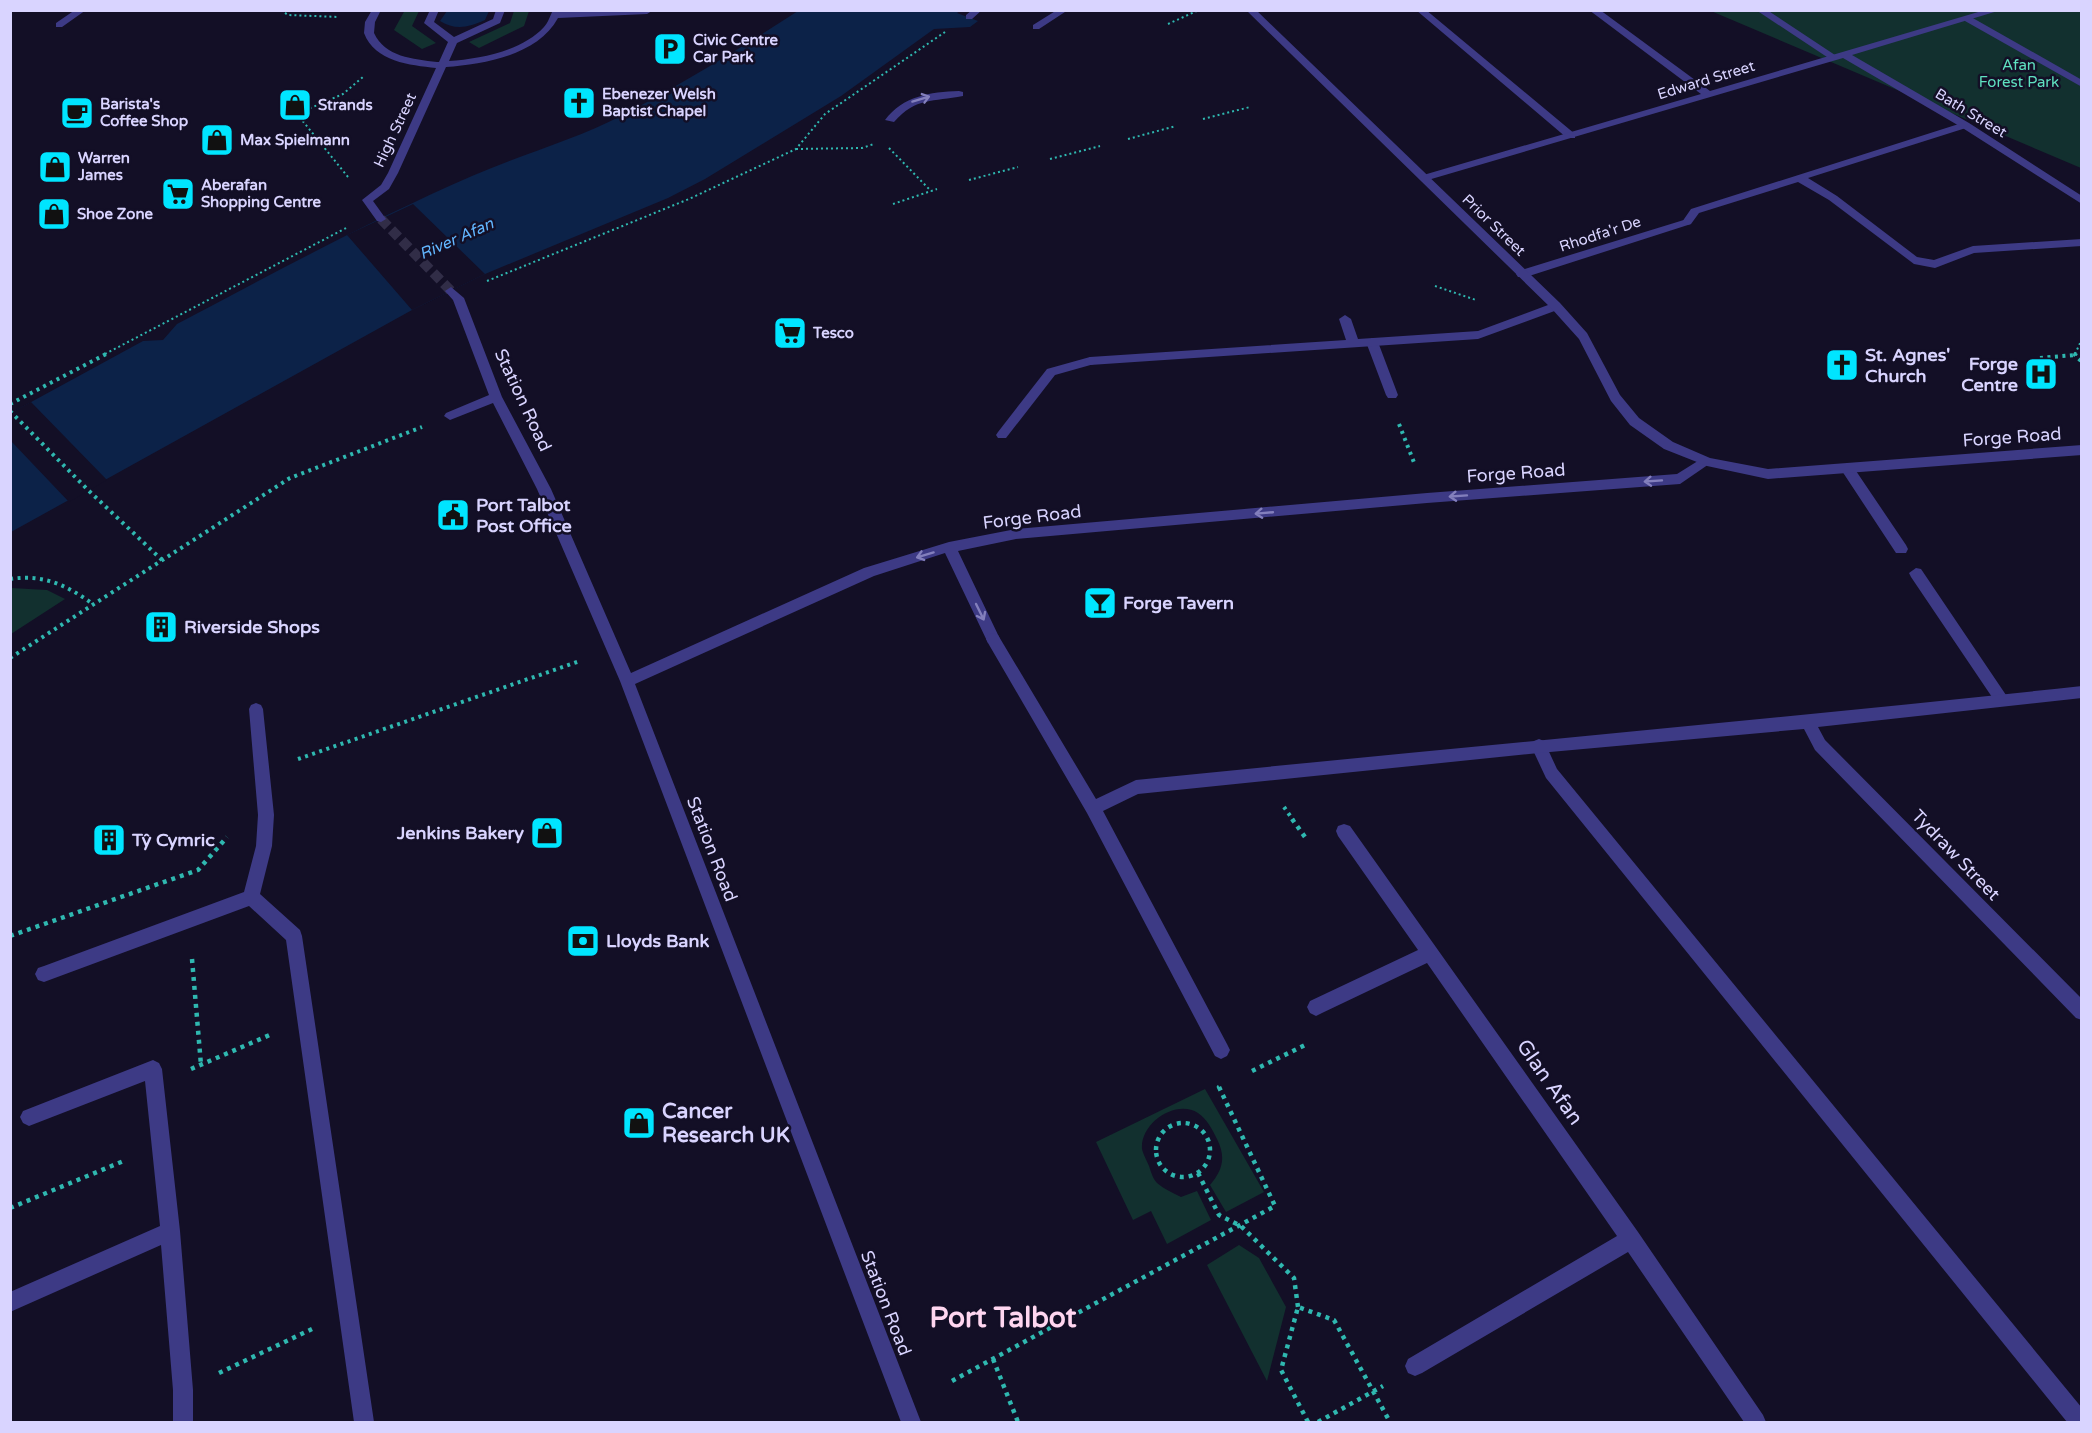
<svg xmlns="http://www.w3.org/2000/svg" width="2092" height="1433" viewBox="0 0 2092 1433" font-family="'Varela Round',sans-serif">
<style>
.green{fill:#12302f}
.water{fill:#0c2248}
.pier{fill:#130f26}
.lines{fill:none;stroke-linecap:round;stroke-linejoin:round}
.pedestrian-tunnel{stroke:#312d47;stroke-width:10;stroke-dasharray:10 5;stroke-linecap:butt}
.path-far2{stroke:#2fb8b0;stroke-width:2;stroke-dasharray:2 3;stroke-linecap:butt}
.path-far1{stroke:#2fb8b0;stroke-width:4;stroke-dasharray:3 4.5;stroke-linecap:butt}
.path{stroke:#2fb8b0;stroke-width:4.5;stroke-dasharray:4 5;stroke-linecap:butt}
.service{fill:#3d3a85;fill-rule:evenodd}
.pedestrian{fill:#3d3a85;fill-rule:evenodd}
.minor{fill:#3d3a85;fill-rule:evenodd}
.tertiary{fill:#3d3a85;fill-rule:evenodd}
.oneway{stroke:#837fbc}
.labels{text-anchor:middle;stroke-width:5;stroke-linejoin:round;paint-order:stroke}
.far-poi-label{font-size:15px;font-weight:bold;fill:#d9d4ff;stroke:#130f26;text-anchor:start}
.far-park-label{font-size:15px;fill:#5fe0c0;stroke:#130f26}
.far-street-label{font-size:15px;fill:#d9d4ff;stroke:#130f26}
.far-water-label{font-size:16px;font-style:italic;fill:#62b6ff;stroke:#130f26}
.poi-label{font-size:18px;font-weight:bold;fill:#d9d4ff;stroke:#130f26;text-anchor:start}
.street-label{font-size:18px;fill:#d9d4ff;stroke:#130f26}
.near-street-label{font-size:21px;fill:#d9d4ff;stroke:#130f26}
.near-poi-label{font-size:21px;font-weight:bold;fill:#d9d4ff;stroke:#130f26;text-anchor:start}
.near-district-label{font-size:28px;font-weight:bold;fill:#ffd6f0;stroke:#130f26}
</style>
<rect width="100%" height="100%" fill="#130f26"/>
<path class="green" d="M 405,10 L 419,11 L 412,26 L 436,43 L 422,49 L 394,30 Z
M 514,11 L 529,11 L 524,26 L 479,48 L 469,42 L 510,23 Z
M 1711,11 L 2081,11 L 2081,168 Z
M 11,588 L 47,590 L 65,599 L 11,634 Z
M 1205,1089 L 1264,1192 L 1226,1212 L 1210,1185 C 1223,1170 1226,1157 1217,1139 C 1212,1129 1207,1119 1198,1113 C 1176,1099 1140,1123 1142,1149 C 1143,1154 1147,1161 1149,1166 C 1151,1172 1153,1179 1157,1183 C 1164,1189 1173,1193 1181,1197 L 1197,1191 L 1211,1220 L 1167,1244 L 1151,1211 L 1133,1220 L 1096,1142 Z
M 1239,1245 L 1259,1258 L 1286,1307 L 1267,1381 L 1207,1265 Z"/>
<path class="water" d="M 447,11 L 489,10 L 489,11 L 485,20 C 469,27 456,31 440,21 Z
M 798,11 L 960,11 L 957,13 L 978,21 L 970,27 L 934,29 L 841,96 L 705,179 L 668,198 L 485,274 L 412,310 L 11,532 L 11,413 L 143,341 L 163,340 L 177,324 C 274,273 371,220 472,176 C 522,154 575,140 623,115 C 684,83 741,48 798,11 Z"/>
<path class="pier" d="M 413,204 L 485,274 L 412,310 L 347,235 Z
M 31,402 L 107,480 L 69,502 L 11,441 L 11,413 Z"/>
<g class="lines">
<path class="pedestrian-tunnel" d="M 381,219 L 451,291"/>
<path class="path-far2" d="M 281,10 L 288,15 L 339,17
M 1168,24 L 1199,10
M 1203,119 L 1250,107
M 1128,139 L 1176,126
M 889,148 L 931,191
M 796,149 L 862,148 L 874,144
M 1050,159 L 1100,146
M 348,177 L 297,114 L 343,94 L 363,77
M 969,180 L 1018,167
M 893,204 L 937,189
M 487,281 L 689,199 L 796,149 L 825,114 L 945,32
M 1435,286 L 1476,300
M 105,354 L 348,227
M 2075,354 L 2082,339"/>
<path class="path-far1" d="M 2076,353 L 2075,355 L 2082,362
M 2040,358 L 2075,355
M 10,404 L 108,353
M 10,411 L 88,490 L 162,560
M 1399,424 L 1415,465
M 10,579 C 44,574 66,585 93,604
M 10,658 L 290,478 L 422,427
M 298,759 L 580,661
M 1284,807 L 1293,820"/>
<path class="path" d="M 1292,819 L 1305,837 L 1309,836
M 10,936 L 198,870 L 227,837
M 192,959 L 201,1065
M 191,1069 L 272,1034
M 1252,1071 L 1305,1045 L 1305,1042
M1156 1150a27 27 0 1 1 54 0a27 27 0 1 1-54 0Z
M 1198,1173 L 1219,1215 L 1241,1226 L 1294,1278 L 1298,1307
M 10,1208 L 126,1160
M 993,1359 L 1018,1422
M 219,1373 L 312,1329
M 952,1381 L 1275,1206 L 1219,1087 L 1221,1086
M 1308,1422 L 1281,1370 L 1298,1307 L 1334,1320 L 1390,1422
M 1318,1422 L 1383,1386"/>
<path class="service" d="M 75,10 L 86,10 L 62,27 L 56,27 L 56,23 Z
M 972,10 L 982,10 L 972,19 L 966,19 L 966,15 Z
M 1057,10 L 1068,10 L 1039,29 L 1033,29 L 1033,25 Z
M 1416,10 L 1426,10 L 1575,134 L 1575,138 L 1567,138 Z
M 1756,10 L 1767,10 L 1838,57 L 1830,59 Z
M 1965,17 L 1971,17 L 2082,80 L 2082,87 L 1965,21 Z
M 959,91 L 963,92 L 963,96 C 933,102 916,97 894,122 L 885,120 C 903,96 930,92 959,91 Z
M 1965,122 L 1970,125 L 1969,127 L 1808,178 L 1837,196 L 1917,257 L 1934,260 L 1973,246 L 2082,239 L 2082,246 L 1974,253 L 1935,268 L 1914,264 L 1829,200 L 1798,182 L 1699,213 L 1691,224 L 1687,225 L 1682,222 L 1691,209 Z
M 1372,338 L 1378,342 L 1398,395 L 1396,398 L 1388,398 L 1386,395 L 1366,342 Z
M 1090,357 L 1094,358 L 1094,364 L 1055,375 L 1006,438 L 998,438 L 996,435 L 998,432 L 1047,369 Z
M 1847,463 L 1852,465 L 1906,545 L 1908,549 L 1906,553 L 1896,553 L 1842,471 L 1841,468 Z
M 1916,568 L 1921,569 L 2006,695 L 2008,699 L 2006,703 L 2001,705 L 1996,703 L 1911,577 L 1909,573 Z
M 256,703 L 261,705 L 263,709 L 274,815 L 272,846 L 260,894 L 300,930 L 302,936 L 374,1422 L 354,1422 L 286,940 L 249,906 L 44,982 L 38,980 L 35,974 L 38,968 L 44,966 L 244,892 L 256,846 L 258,815 L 249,709 L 251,705 Z
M 1539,739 L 1544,741 L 1557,769 L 2082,1408 L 2082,1422 L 2067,1422 L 1546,778 L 1531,746 L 1534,741 Z
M 153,1060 L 159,1063 L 162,1069 L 180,1231 L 193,1390 L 193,1422 L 173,1422 L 173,1390 L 161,1245 L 10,1312 L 10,1292 L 160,1226 L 145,1081 L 29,1126 L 23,1123 L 20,1117 L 23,1111 Z"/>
<path class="pedestrian" d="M 372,10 L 381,10 L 375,22 L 374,33 C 385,57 413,59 437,62 L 439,62 L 448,42 L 424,23 L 430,10 L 439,10 L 434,22 L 454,37 L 493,19 L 496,10 L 505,10 L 500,23 L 457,43 L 449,61 C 480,59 522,51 544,27 C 548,23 550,16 553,10 L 652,11 L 647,14 L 558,18 C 538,55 485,64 446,67 L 398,173 L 389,189 L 373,201 L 386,219 L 381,222 L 377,221 L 362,200 L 381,185 L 388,173 L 436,68 C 410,65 375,62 364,33 L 365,22 Z
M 451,287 L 464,298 L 502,397 L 551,489 L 631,673 L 864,568 L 949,542 L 1016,529 L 1427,493 L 1677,474 L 1701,459 L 1706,457 L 1712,462 L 1680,484 L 1427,503 L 1016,539 L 958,551 L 1000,639 L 998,643 L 988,643 L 945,553 L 874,576 L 635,684 L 921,1422 L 901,1422 L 620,681 L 537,489 L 493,403 L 450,420 L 444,416 L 446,413 L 489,395 L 453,300 L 445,291 Z"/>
<path class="minor" d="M 1589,10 L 1600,10 L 1710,91 L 1985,10 L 2001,10 L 1852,55 L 1969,123 L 2082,196 L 2082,204 L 1961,127 L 1843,58 L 1428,180 L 1420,180 L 1420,176 L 1701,94 Z
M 1687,219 L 1691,220 L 1691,224 L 1526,277 L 1518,277 L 1516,274 L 1518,271 Z
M 1556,302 L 1560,303 L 1560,309 L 1478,339 L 1090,365 L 1084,361 L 1090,357 L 1346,340 L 1339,319 L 1345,315 L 1351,319 L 1358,339 L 1478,331 Z
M 993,633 L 998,635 L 1096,799 L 1136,780 C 1451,748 1767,720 2082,686 L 2082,698 L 1818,727 L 1825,740 L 2082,999 L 2082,1020 L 2076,1018 L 1815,750 L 1804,729 L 1539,753 L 1138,794 L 1103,811 L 1227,1044 L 1230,1050 L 1227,1056 L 1221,1059 L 1215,1056 L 1087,813 L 988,643 L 986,639 L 988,635 Z
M 1344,824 L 1350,826 L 1638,1232 L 1763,1415 L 1766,1422 L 1744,1422 L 1628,1252 L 1422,1373 L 1415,1376 L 1408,1373 L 1405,1366 L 1408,1359 L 1617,1236 L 1427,963 L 1322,1013 L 1316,1016 L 1310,1013 L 1307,1007 L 1310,1001 L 1418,950 L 1338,836 L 1336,831 L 1338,826 Z"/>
<path class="tertiary" d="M 1246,10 L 1256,10 L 1560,303 L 1587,333 L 1620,395 L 1639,418 L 1673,442 L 1710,458 L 1768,469 L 2082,445 L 2082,455 L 1768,479 L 1707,466 L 1664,449 L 1630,425 L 1611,401 L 1579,339 L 1552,309 Z"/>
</g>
<defs><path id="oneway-shaft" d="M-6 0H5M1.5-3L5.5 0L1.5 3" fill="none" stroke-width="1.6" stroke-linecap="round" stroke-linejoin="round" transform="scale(1.5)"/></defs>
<g class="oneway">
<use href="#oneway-shaft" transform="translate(921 99) rotate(-17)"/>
<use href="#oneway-shaft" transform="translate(1653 481) rotate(176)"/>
<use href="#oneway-shaft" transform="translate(1458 496) rotate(176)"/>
<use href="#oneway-shaft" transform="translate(1264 513) rotate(175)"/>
<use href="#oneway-shaft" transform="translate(925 555) rotate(163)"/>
<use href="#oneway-shaft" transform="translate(980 612) rotate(64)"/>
</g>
<defs>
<g id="parking-square" transform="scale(1.725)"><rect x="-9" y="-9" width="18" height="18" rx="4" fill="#00e5ff" stroke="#130f26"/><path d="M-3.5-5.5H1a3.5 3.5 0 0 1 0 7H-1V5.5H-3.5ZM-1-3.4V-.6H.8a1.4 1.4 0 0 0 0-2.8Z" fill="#111"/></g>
<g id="church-square" transform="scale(1.725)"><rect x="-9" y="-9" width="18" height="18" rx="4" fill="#00e5ff" stroke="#130f26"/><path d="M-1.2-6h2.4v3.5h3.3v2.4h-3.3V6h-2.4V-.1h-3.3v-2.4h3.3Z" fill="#111"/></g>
<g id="shop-square" transform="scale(1.725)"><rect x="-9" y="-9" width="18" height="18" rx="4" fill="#00e5ff" stroke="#130f26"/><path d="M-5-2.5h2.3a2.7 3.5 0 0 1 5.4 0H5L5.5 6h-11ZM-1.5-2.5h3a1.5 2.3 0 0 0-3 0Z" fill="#111"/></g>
<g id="cafe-square" transform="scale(1.725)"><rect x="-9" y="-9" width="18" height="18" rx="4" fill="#00e5ff" stroke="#130f26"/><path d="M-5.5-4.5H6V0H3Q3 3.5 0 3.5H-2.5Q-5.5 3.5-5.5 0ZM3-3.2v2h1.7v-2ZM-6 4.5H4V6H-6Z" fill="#111"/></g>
<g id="supermarket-square" transform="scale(1.725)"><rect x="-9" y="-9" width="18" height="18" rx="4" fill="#00e5ff" stroke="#130f26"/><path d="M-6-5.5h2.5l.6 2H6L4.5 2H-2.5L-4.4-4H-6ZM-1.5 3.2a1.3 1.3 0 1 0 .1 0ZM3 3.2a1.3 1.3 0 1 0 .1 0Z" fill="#111"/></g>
<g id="hospital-square" transform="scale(1.725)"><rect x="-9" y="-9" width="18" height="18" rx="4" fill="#00e5ff" stroke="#130f26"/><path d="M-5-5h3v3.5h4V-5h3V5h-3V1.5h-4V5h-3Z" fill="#111"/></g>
<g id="civic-square" transform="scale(1.725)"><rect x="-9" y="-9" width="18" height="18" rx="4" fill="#00e5ff" stroke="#130f26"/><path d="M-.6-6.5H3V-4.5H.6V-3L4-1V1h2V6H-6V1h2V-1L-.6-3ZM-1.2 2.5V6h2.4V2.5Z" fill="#111"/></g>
<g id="bar-square" transform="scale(1.725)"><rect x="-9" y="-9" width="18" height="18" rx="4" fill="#00e5ff" stroke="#130f26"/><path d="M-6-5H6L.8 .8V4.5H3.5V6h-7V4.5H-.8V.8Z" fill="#111"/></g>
<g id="building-square" transform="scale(1.725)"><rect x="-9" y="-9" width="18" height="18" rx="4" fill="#00e5ff" stroke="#130f26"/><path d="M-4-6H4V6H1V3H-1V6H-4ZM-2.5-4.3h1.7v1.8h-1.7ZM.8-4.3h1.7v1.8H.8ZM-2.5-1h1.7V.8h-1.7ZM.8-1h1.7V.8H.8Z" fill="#111"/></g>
<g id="bank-square" transform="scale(1.725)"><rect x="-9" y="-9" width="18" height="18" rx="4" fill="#00e5ff" stroke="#130f26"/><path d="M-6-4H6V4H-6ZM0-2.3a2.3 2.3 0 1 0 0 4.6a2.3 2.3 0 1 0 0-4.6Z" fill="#111"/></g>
</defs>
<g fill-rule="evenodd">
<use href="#parking-square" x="670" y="49"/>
<use href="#church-square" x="579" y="103"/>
<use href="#shop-square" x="295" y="105"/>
<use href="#cafe-square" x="77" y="113"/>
<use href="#shop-square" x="217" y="140"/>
<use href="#shop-square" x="55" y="167"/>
<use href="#supermarket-square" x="178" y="194"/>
<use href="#shop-square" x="54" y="214"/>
<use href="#supermarket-square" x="790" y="333"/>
<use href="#church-square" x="1842" y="365"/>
<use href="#hospital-square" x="2041" y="374"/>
<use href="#civic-square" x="453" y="515"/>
<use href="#bar-square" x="1100" y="603"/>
<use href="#building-square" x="161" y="627"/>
<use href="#shop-square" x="547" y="833"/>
<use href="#building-square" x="109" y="840"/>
<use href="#bank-square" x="583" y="941"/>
<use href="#shop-square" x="639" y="1123"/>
</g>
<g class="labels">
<g class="far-poi-label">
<text x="693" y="45">Civic Centre<tspan x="693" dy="17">Car Park</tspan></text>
<text x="602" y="99">Ebenezer Welsh<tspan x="602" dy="17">Baptist Chapel</tspan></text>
<text x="100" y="109">Barista's<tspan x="100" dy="17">Coffee Shop</tspan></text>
<text x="318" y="110">Strands</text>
<text x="240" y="145">Max Spielmann</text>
<text x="78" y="163">Warren<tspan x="78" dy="17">James</tspan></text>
<text x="201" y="190">Aberafan<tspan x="201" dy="17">Shopping Centre</tspan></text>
<text x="77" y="219">Shoe Zone</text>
<text x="813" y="338">Tesco</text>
</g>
<g class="far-park-label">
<text x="2019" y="70">Afan<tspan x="2019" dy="17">Forest Park</tspan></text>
</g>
<g class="far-street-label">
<text transform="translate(1706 80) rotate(-17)" y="5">Edward Street</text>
<text transform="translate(1971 113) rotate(31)" y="5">Bath Street</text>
<text transform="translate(395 130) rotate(-65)" y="5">High Street</text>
<text transform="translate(1494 225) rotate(44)" y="5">Prior Street</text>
<text transform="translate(1600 234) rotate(-18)" y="5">Rhodfa'r De</text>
</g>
<g class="far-water-label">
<text transform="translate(456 238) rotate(-24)" y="6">River Afan</text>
</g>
<g class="poi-label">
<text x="1865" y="361">St. Agnes'<tspan x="1865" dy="21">Church</tspan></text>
<text x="2018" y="370" text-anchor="end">Forge<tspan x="2018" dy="21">Centre</tspan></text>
<text x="476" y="511">Port Talbot<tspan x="476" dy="21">Post Office</tspan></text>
<text x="1123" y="609">Forge Tavern</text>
<text x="184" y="633">Riverside Shops</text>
<text x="524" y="839" text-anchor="end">Jenkins Bakery</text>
<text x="132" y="846">Tŷ Cymric</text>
<text x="606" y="947">Lloyds Bank</text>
</g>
<g class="street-label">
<text transform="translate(523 400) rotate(65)" y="6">Station Road</text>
<text transform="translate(2012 437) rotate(-4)" y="6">Forge Road</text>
<text transform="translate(1516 473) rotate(-4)" y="6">Forge Road</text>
<text transform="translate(1032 517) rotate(-7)" y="6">Forge Road</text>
<text transform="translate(712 849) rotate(69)" y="6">Station Road</text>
<text transform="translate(1956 855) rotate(46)" y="6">Tydraw Street</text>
<text transform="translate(886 1303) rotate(69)" y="6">Station Road</text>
</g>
<g class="near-street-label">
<text transform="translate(1550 1082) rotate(55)" y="7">Glan Afan</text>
</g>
<g class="near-poi-label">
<text x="662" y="1118">Cancer<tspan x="662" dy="24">Research UK</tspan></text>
</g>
<g class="near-district-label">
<text x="1003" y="1327">Port Talbot</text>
</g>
</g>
<rect width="2092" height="1433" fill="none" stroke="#d9d4ff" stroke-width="24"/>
</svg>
